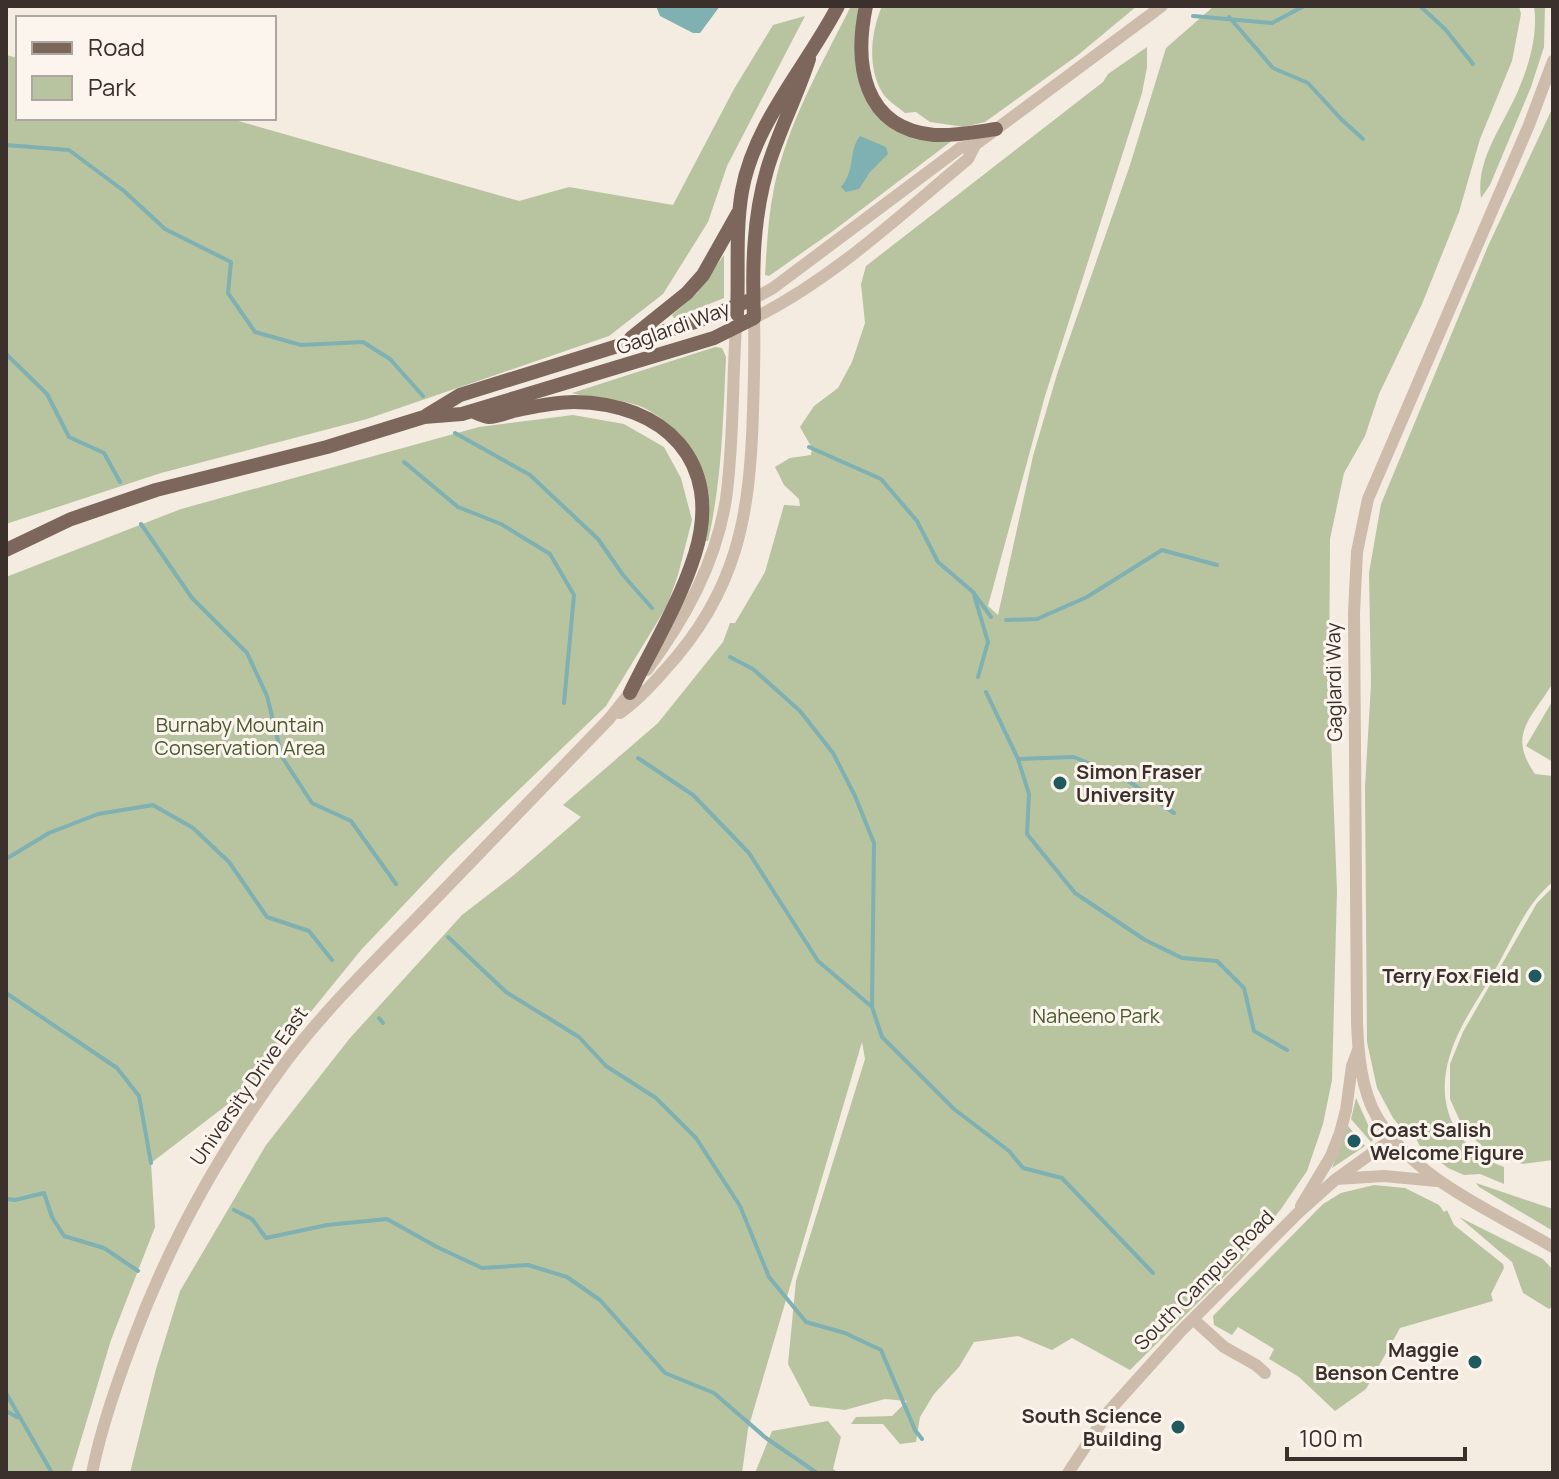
<svg xmlns="http://www.w3.org/2000/svg" width="1559" height="1479" viewBox="0 0 1559 1479" font-family="Manrope,sans-serif">
<style>
.green{fill:#b8c4a0}
.water{fill:#7fb0b2}
.lines{fill:none;stroke-linecap:round;stroke-linejoin:round}
.stream{stroke:#7fb0b2;stroke-width:4}
.minor{stroke:#cdbbac;stroke-width:12}
.major{stroke:#7d675c;stroke-width:14}
.poi-dot{fill:#1f5a5e;stroke:#fbf5ee;stroke-width:3}
.labels{text-anchor:middle;stroke-width:6;stroke-linejoin:round;paint-order:stroke}
.street-label{font-size:20px;fill:#3b302b;stroke:#fbf5ee}
.park-label{font-size:20px;fill:#4a5a2e;stroke:#fbf5ee}
.poi-label{font-size:20px;font-weight:bold;fill:#3b302b;stroke:#fbf5ee;text-anchor:end}
</style>
<rect width="100%" height="100%" fill="#f4ebe1"/>
<path class="green" d="M 851,6 L 861,6 L 858,73 L 901,128 L 953,140 L 833,231 L 769,276 L 765,275 C 767,246 768,217 774,188 C 787,124 822,64 851,6 Z
M 882,6 L 1137,6 L 1078,55 L 985,122 L 964,127 L 930,122 L 916,112 L 905,113 C 898,107 886,100 882,92 C 867,66 871,32 882,6 Z
M 1214,6 L 1519,6 L 1521,14 L 1512,61 L 1480,139 L 1459,212 L 1422,304 L 1379,394 L 1365,436 L 1344,473 L 1330,539 L 1329,685 L 1337,891 L 1332,1080 L 1323,1124 L 1307,1171 L 1281,1209 L 1240,1261 L 1130,1370 L 1072,1338 L 1052,1350 L 1018,1336 L 974,1342 L 959,1367 L 934,1394 L 920,1417 L 916,1442 L 900,1444 L 883,1424 L 851,1424 L 856,1417 L 892,1416 L 907,1401 L 885,1399 L 845,1410 L 810,1406 L 788,1364 L 796,1281 L 865,1059 L 862,1042 L 748,1429 L 742,1473 L 130,1473 L 156,1369 L 180,1291 L 266,1145 L 350,1038 L 462,915 L 514,875 L 581,817 L 563,805 L 658,723 L 723,642 L 730,623 L 735,623 L 765,572 L 784,505 L 800,506 L 799,499 L 784,485 L 775,467 L 790,458 L 811,455 L 812,448 L 800,427 L 814,406 L 838,388 L 852,362 L 865,323 L 861,284 L 866,266 L 1103,82 L 1108,74 L 1147,47 L 1147,67 L 1142,93 L 1045,396 L 988,606 L 998,615 L 1033,456 L 1058,371 L 1130,165 L 1166,48 Z
M 1534,6 L 1545,6 L 1544,47 L 1531,87 L 1490,185 L 1481,198 C 1475,158 1506,122 1520,86 C 1530,62 1538,32 1534,6 Z
M 805,16 L 727,166 L 708,222 L 663,294 L 609,336 L 367,419 L 161,473 L 6,524 L 6,55 L 18,58 L 18,118 L 228,118 L 519,201 L 569,187 L 673,205 L 734,89 L 773,25 Z
M 1553,107 L 1553,683 C 1531,719 1507,734 1535,774 L 1553,776 L 1553,882 C 1526,903 1513,939 1496,968 C 1481,996 1459,1024 1450,1055 C 1434,1105 1455,1150 1504,1167 L 1504,1184 L 1480,1174 L 1464,1175 L 1448,1168 L 1420,1146 L 1414,1135 L 1407,1135 L 1393,1118 L 1377,1088 L 1367,1042 L 1365,787 L 1371,684 L 1369,573 L 1381,504 L 1488,246 Z
M 724,255 L 724,298 L 674,318 L 672,315 L 697,293 Z
M 715,347 L 722,348 L 726,357 C 723,420 722,480 708,541 L 705,541 C 711,498 708,462 676,431 C 664,420 649,408 633,404 C 614,398 590,399 572,393 Z
M 573,415 L 624,424 L 664,447 L 681,478 L 692,520 L 678,575 L 667,606 L 606,706 L 449,857 L 361,950 L 249,1088 L 151,1163 L 155,1227 L 111,1340 L 71,1473 L 6,1473 L 6,577 L 181,509 L 479,427 Z
M 1553,700 L 1553,762 L 1526,746 Z
M 1553,887 L 1553,1160 L 1523,1164 L 1490,1153 L 1464,1130 L 1450,1099 L 1450,1064 L 1463,1032 L 1537,903 Z
M 1356,1098 L 1374,1138 L 1371,1142 L 1351,1119 Z
M 1348,1126 L 1365,1146 L 1332,1168 Z
M 1476,1183 L 1553,1209 L 1553,1231 L 1479,1187 Z
M 1374,1185 L 1405,1188 L 1439,1205 L 1444,1212 L 1447,1210 L 1454,1225 L 1503,1264 L 1504,1268 L 1491,1294 L 1493,1301 L 1400,1328 L 1366,1389 L 1335,1411 L 1299,1377 L 1269,1359 L 1274,1349 L 1238,1327 L 1232,1335 L 1214,1325 L 1213,1316 L 1323,1204 L 1341,1193 Z
M 1459,1217 L 1543,1259 L 1553,1270 L 1553,1306 L 1549,1309 L 1523,1293 L 1512,1262 Z
M 828,1421 L 841,1437 L 833,1469 L 839,1473 L 755,1473 L 772,1431 Z"/>
<path class="water" d="M 656,6 L 720,6 L 700,33 L 693,33 L 660,16 Z
M 860,136 L 886,147 L 888,154 L 870,172 L 859,189 L 846,192 L 841,187 C 856,169 848,151 860,136 Z"/>
<g class="lines">
<path class="stream" d="M 1420,6 L 1445,29 L 1473,64
M 1193,16 L 1272,23 L 1304,6
M 1229,17 L 1273,68 L 1308,83 L 1341,119 L 1363,139
M 6,145 L 69,150 L 124,191 L 165,229 L 231,262 L 228,293 L 255,332 L 301,345 L 363,342 L 390,359 L 423,396
M 6,354 L 47,394 L 69,437 L 104,453 L 120,482
M 455,433 L 530,475 L 598,539 L 623,575 L 652,608
M 809,447 L 881,479 L 917,521 L 938,562 L 973,592 L 991,617
M 404,462 L 458,507 L 501,524 L 550,554 L 574,595 L 564,703
M 141,524 L 192,598 L 247,653 L 267,696 L 282,757 L 312,803 L 351,821 L 396,884
M 974,595 L 988,642 L 978,677
M 1006,620 L 1037,619 L 1087,597 L 1162,550 L 1217,565
M 730,657 L 753,669 L 800,711 L 833,753 L 855,796 L 874,843 L 872,1007 L 882,1037 L 954,1109 L 1009,1151 L 1023,1168 L 1062,1178 L 1153,1273
M 986,692 L 1018,759 L 1029,794 L 1027,834 L 1075,893 L 1145,940 L 1182,958 L 1217,961 L 1244,988 L 1254,1031 L 1287,1050
M 638,758 L 693,795 L 749,853 L 818,961 L 872,1007
M 1018,759 L 1074,757 L 1127,780 L 1174,813
M 6,859 L 49,833 L 98,814 L 153,805 L 193,828 L 229,862 L 267,917 L 309,931 L 332,960
M 448,937 L 506,992 L 579,1037 L 606,1066 L 656,1098 L 696,1138 L 740,1206 L 769,1277 L 806,1322 L 845,1333 L 881,1350 L 915,1430 L 922,1439
M 6,993 L 117,1068 L 139,1096 L 151,1163
M 379,1018 L 383,1023
M 6,1199 L 15,1200 L 44,1193 L 52,1217 L 64,1236 L 104,1248 L 138,1271
M 234,1210 L 252,1219 L 266,1238 L 327,1225 L 387,1219 L 437,1247 L 482,1268 L 528,1265 L 567,1277 L 600,1300 L 665,1373 L 714,1393 L 766,1438 L 817,1473
M 6,1393 L 52,1473
M 6,1411 L 17,1417"/>
<path class="minor" d="M 1553,61 L 1529,125 L 1368,499 L 1357,552 L 1354,613 L 1357,1022 C 1358,1052 1361,1090 1377,1117 C 1416,1181 1491,1210 1553,1247
M 753,299 L 773,288 L 960,148 L 975,145
M 647,670 C 685,619 716,563 726,499 C 734,442 732,384 736,327
M 620,713 C 637,701 650,687 664,671 C 738,591 750,515 753,411 C 754,380 755,349 754,318 C 833,279 900,215 968,159 L 975,145 L 1162,6
M 1336,1179 L 1384,1176 L 1437,1181
M 1301,1206 L 1331,1156 L 1340,1133 L 1346,1110 L 1352,1066 L 1358,1050
M 1193,1319 L 1224,1347 L 1256,1365 L 1265,1373
M 92,1473 C 101,1428 117,1383 133,1340 C 171,1238 223,1146 288,1059 C 326,1009 371,965 415,920 C 479,853 544,786 609,719 L 636,685
M 1068,1473 L 1109,1411 L 1180,1332 L 1298,1213 L 1336,1179 L 1393,1138"/>
<path class="major" d="M 866,6 C 854,63 862,128 934,135 C 955,136 976,132 996,129
M 737,314 C 739,274 735,232 742,191 C 754,123 807,66 838,6
M 631,338 L 687,293 L 703,275 L 738,213
M 472,411 C 477,413 484,417 489,417 C 497,417 506,413 513,411 C 533,407 553,402 574,402 C 664,403 724,461 695,554 C 680,602 652,648 630,693
M 427,415 L 460,395 L 698,321 L 753,299
M 6,550 L 71,519 L 156,490 L 327,447 L 424,417 L 462,414 L 714,338 L 754,318 C 752,269 753,218 767,170 C 778,132 797,97 809,59"/>
</g>
<g class="poi-dot">
<circle cx="1060" cy="783" r="8"/>
<circle cx="1535" cy="976" r="8"/>
<circle cx="1354" cy="1141" r="8"/>
<circle cx="1475" cy="1362" r="8"/>
<circle cx="1178" cy="1427" r="8"/>
</g>
<g class="labels">
<g class="street-label">
<text transform="translate(673 328) rotate(-20)" y="7">Gaglardi Way</text>
<text transform="translate(1334 682) rotate(-91)" y="7">Gaglardi Way</text>
<text transform="translate(249 1086) rotate(-55)" y="7">University Drive East</text>
<text transform="translate(1204 1280) rotate(-45)" y="7">South Campus Road</text>
</g>
<g class="park-label">
<text x="240" y="732">Burnaby Mountain<tspan x="240" dy="23">Conservation Area</tspan></text>
<text x="1096" y="1023">Naheeno Park</text>
</g>
<g class="poi-label">
<text x="1076" y="779" text-anchor="start">Simon Fraser<tspan x="1076" dy="23">University</tspan></text>
<text x="1519" y="983">Terry Fox Field</text>
<text x="1370" y="1137" text-anchor="start">Coast Salish<tspan x="1370" dy="23">Welcome Figure</tspan></text>
<text x="1459" y="1357">Maggie<tspan x="1459" dy="23">Benson Centre</tspan></text>
<text x="1162" y="1423">South Science<tspan x="1162" dy="23">Building</tspan></text>
</g>
</g>
<rect width="1559" height="1479" fill="none" stroke="#3b302b" stroke-width="16"/>
<rect x="16" y="16" width="260" height="104" fill="#fbf5ee" stroke="#aea6a0" stroke-width="2"/>
<rect x="32" y="42" width="40" height="12" fill="#7d675c" stroke="#aea6a0" stroke-width="2"/>
<text x="88" y="56" font-size="24" fill="#3b302b">Road</text>
<rect x="32" y="76" width="40" height="24" fill="#b8c4a0" stroke="#aea6a0" stroke-width="2"/>
<text x="88" y="96" font-size="24" fill="#3b302b">Park</text>
<path d="M1287 1447v12h178v-12" fill="none" stroke="#3b302b" stroke-width="4"/>
<text x="1299" y="1447" font-size="24" fill="#3b302b" stroke="#fbf5ee" stroke-width="6" paint-order="stroke">100 m</text>
</svg>
